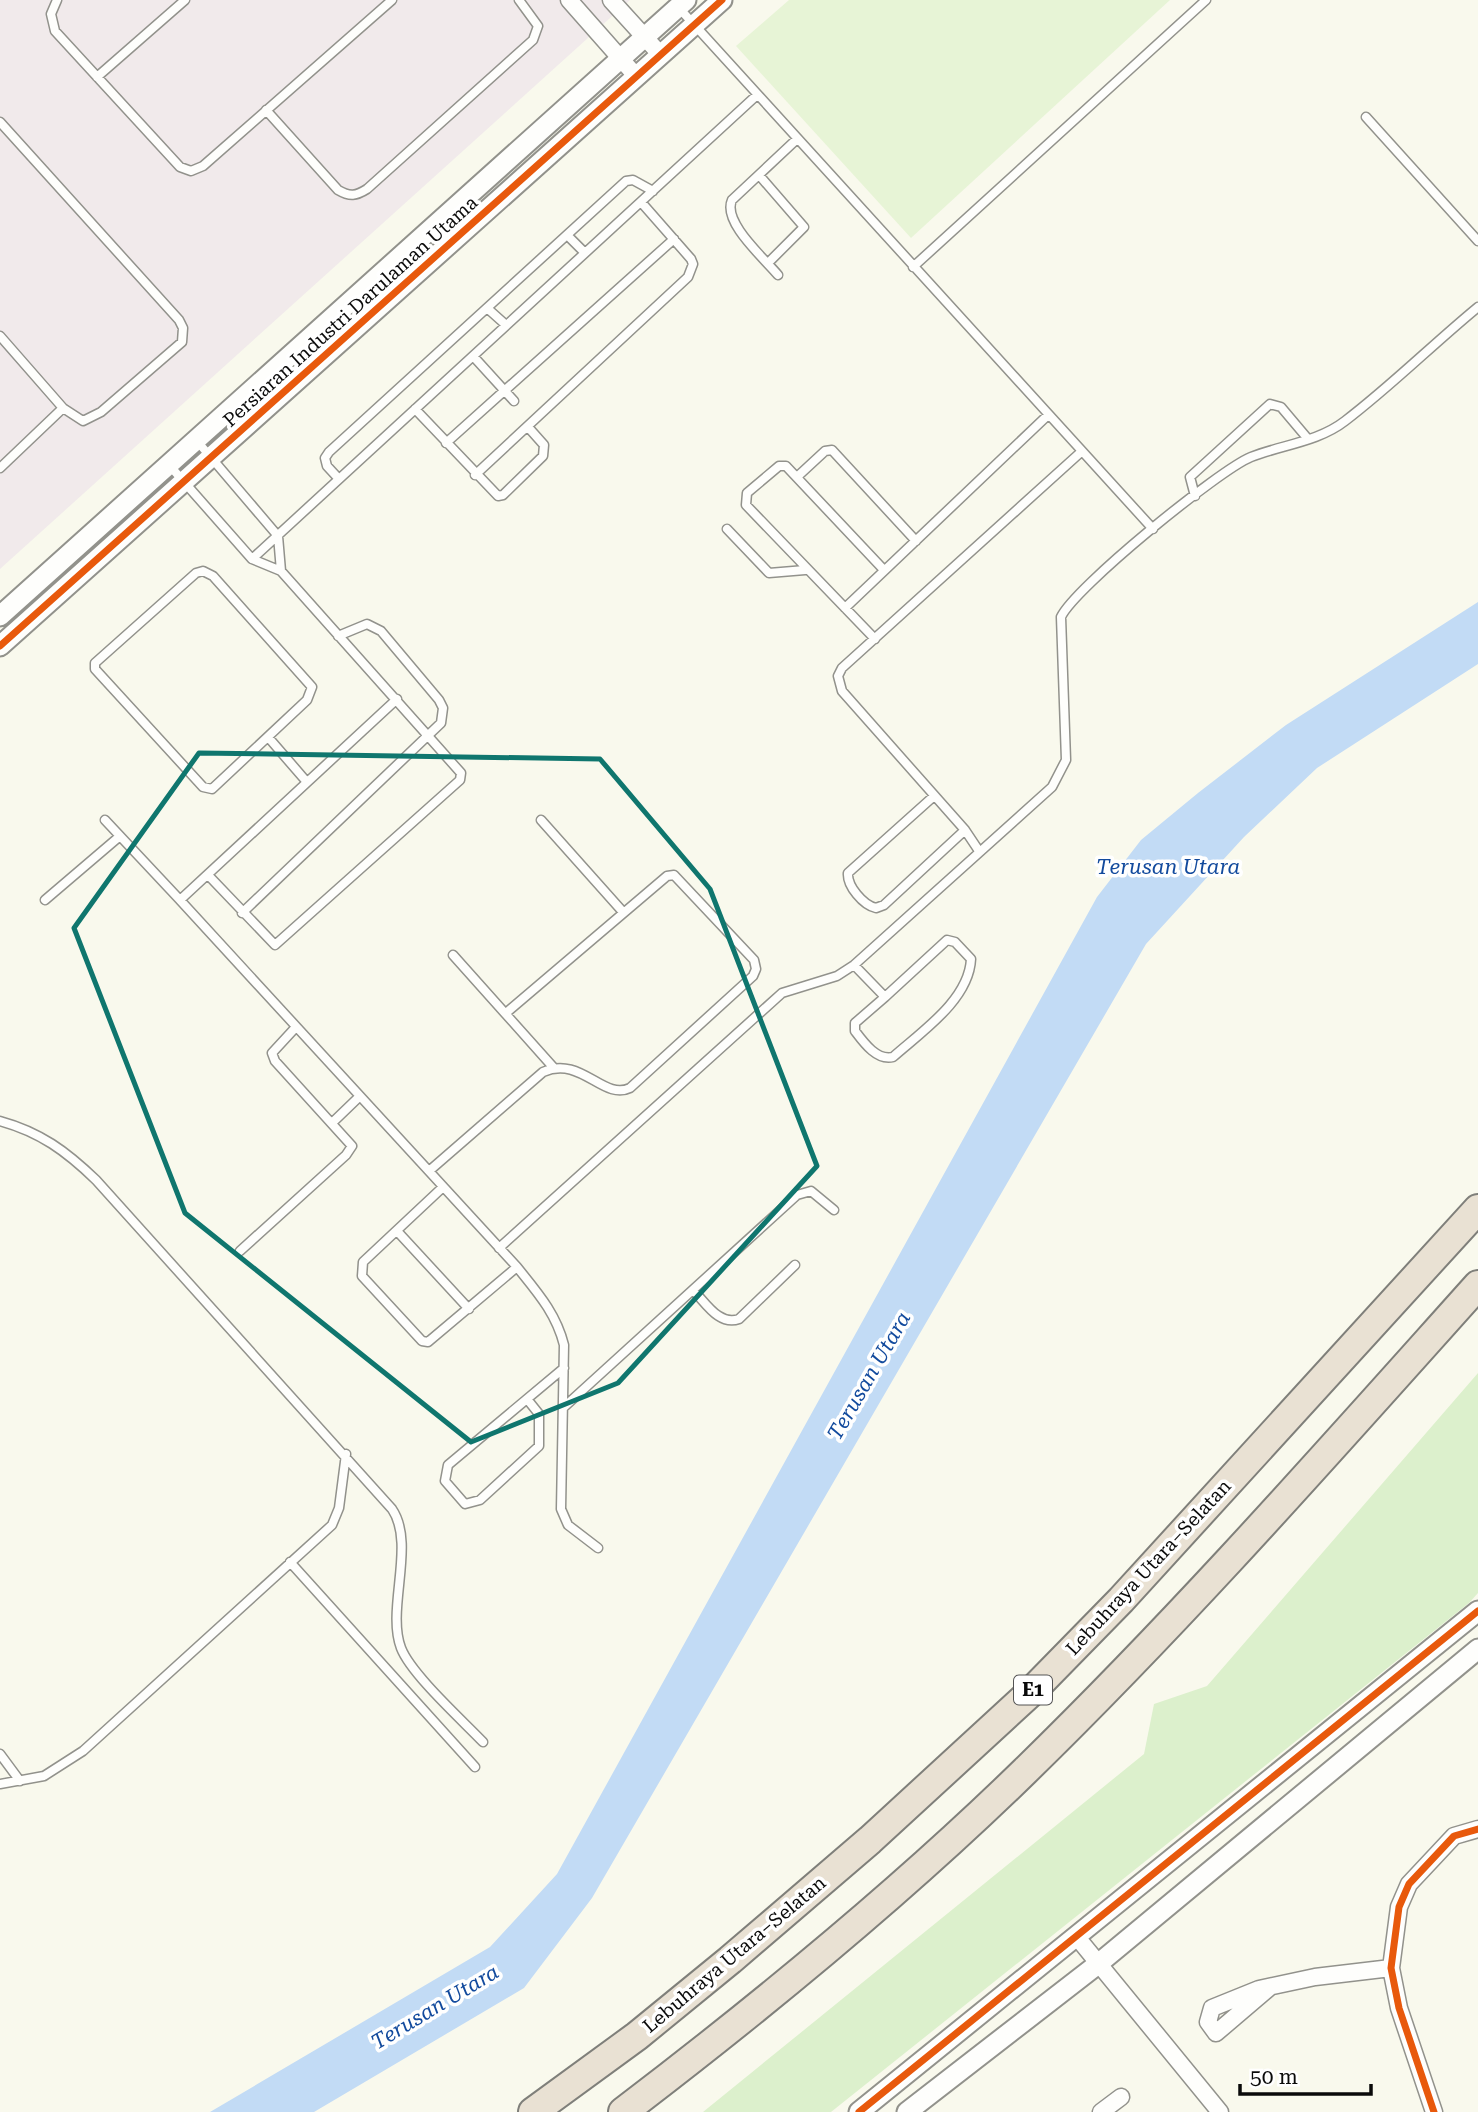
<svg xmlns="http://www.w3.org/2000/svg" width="1478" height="2112" viewBox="0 0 1478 2112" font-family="'Roboto Serif',serif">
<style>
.industrial{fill:#f1eaeb}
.green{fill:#dcf0cc}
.pitch{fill:#e7f4d6}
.water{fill:#c2dbf5}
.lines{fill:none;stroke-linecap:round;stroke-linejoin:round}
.service-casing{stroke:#92928c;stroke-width:11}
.minor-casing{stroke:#92928c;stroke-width:19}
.tertiary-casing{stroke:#92928c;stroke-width:23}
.motorway-casing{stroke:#7f7f7a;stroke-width:32}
.service{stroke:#fefefc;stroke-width:8}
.minor{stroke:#fefefc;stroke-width:16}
.tertiary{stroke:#fefefc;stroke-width:19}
.motorway{stroke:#e9e1d3;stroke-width:28}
.cycleway-casing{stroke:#fff;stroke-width:11}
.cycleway{stroke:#e8590c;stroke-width:7}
.marked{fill:none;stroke:#0f766e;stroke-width:5;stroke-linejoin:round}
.labels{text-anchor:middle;stroke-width:7;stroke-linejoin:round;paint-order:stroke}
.shield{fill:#fff;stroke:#545454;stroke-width:2}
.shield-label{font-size:18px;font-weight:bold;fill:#0a0a0a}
.street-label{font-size:19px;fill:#0a0a0a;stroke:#fff}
.water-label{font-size:21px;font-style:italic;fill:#124a9d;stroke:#fff}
</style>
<rect width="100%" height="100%" fill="#f9f9ed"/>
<path class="industrial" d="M 0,0 L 630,0 L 0,569 Z"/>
<path class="green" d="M 1478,1373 L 1478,1593 L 1469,1603 L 831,2112 L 703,2112 L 1144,1754 L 1154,1704 L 1207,1686 Z"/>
<path class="pitch" d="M 789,0 L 1170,0 L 911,238 L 736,46 Z"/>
<path class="water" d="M 1478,602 L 1478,664 L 1317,768 L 1244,837 L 1146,944 L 592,1898 L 524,1988 L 314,2112 L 210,2112 L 490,1947 L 557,1874 L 1097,897 L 1141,840 L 1198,793 L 1286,725 Z"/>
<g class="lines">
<g class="service-casing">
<path id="service" d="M 57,0 L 51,14 L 55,31 L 180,167 L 191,171 L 203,166 L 392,0
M 679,8 L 1153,529
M 97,77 L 185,0
M 266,110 L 338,190 C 350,197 356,196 367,189 L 533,40 L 538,26 L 519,0
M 1366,117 L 1478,241
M 0,122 L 179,320 L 183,328 L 182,342 L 101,412 L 83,421 L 63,408 L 0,336
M 759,175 L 804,227 L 768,263
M 567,235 L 585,253
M 913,267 L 1206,0
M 778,275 C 764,258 722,222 732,200 L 797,139
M 487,308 L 506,325
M 473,356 L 514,401
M 415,409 L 498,496 L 503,495 L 543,456 L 544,445 L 528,427
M 197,441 L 278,536 L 281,571
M 446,443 L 674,239
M 170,466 L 252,559 L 281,571 L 461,773 L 460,780 L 275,945 L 208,875
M 0,468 L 63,408
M 475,475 L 688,277 L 693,264 L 691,259 L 641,202
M 798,476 L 825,451 L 832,450 L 916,541
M 339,479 L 327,466 L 325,458 L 329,452 L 626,181 L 633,180 L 653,191
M 1195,496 L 1190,477 L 1270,404 L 1281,407 L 1308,439
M 727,529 L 769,573 L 805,570
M 252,559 L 757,95
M 203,571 L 213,576 L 312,687 L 307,700 L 212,789 L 203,787 L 95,669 L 95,663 L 196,573 Z
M 845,608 L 1048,415
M 875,639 L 746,505 L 747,493 L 779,466 L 786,466 L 884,570
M 397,699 L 180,900 L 517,1267 C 537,1292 556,1313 564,1345 L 561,1509 L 568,1525 L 598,1548
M 268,737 L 306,781
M 934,796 L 848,873 C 847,886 863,905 876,908 L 884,905 L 965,830
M 105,820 L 180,900
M 541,820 L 623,912
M 979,851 L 965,830 L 842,691 L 838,676 L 842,668 L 1081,452
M 45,900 L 120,836
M 242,913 L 441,723 L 443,708 L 439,700 L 381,631 L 367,624 L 338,636
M 453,955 L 553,1067
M 854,965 L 885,997 L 947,940 L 955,942 L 971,959 C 969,1000 921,1032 893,1057 C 877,1061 864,1043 855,1031 L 855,1023 L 885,997
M 0,1121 C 40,1132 66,1151 96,1180 L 392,1509 C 416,1544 386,1609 401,1648 C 411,1674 462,1720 483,1742
M 333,1122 L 360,1096
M 429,1171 L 543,1072 C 581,1055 603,1101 630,1088 L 753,976 L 756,969 L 754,960 L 674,875 L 667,876 L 506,1013
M 443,1187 L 363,1262 L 362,1276 L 422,1341 L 428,1342 L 517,1267
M 397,1231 L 469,1309
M 499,1248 L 782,993 L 837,976 L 854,965 L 1052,787 L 1066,760 L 1061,617 C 1074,588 1219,470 1251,457 C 1281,445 1318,442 1345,421 C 1391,386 1433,344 1478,307
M 240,1251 L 346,1155 L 352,1146 L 275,1061 L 272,1053 L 296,1027
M 693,1290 C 706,1303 719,1326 739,1319 L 795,1265
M 527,1399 L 539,1414 L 539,1446 L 480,1500 L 465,1504 L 445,1481 L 448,1465 L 564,1368
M 563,1408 L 797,1195 L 811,1191 L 834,1210
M 290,1562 L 475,1767
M 0,1754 L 20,1781
M 0,1784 L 44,1776 L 83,1751 L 332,1525 L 339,1508 L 346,1454"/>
</g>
<g class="minor-casing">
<path id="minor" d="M 569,0 L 636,76
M 611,0 L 660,54
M 1076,1936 L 1220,2112
M 1270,1987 L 1216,2033 L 1208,2022 L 1212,2008 L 1259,1989 L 1315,1977 L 1391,1968
M 1101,2112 L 1121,2097
M 1434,2112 L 1399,2008 L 1391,1968 L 1399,1907 L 1409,1884 L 1454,1836 L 1478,1829"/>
</g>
<g class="tertiary-casing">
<path id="tertiary" d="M 0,616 L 686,0
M 0,646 L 722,0
M 859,2112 L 1478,1611
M 907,2112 L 1098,1964 L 1478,1649"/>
</g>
<g class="motorway-casing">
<path id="motorway" d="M 533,2112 L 637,2036 L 730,1960 L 870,1840 L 1030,1693 L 1121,1600 L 1478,1209
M 623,2112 C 762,2006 899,1894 1025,1771 C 1183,1617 1330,1450 1478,1285"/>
</g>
<use href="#service" class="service"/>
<use href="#minor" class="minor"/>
<use href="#tertiary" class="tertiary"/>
<use href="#motorway" class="motorway"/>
<g class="cycleway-casing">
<path id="cycleway" d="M 0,646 L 722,0
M 859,2112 L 1478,1611
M 1434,2112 L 1399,2008 L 1391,1968 L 1399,1907 L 1409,1884 L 1454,1836 L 1478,1829"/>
</g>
<use href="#cycleway" class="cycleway"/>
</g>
<path class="marked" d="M 199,753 L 600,759 L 710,889 L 817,1166 L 618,1383 L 471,1442 L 185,1213 L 74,928 Z"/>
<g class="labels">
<rect class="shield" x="1014" y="1675.5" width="38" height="29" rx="5"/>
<g class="shield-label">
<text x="1033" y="1696">E1</text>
</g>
<g class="street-label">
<text transform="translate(350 311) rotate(-42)" y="7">Persiaran Industri Darulaman Utama</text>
<text transform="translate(1148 1567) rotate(-47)" y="7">Lebuhraya Utara–Selatan</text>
<text transform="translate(734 1954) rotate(-40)" y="7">Lebuhraya Utara–Selatan</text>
</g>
<g class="water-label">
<text x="1168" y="874">Terusan Utara</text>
<text transform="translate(869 1376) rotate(-60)" y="7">Terusan Utara</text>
<text transform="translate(435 2007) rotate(-31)" y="7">Terusan Utara</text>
</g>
</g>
<path d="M1240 2084v10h131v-10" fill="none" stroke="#0a0a0a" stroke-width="3.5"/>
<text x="1250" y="2084" font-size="21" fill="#0a0a0a" stroke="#ffffff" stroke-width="5" paint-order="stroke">50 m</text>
</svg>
